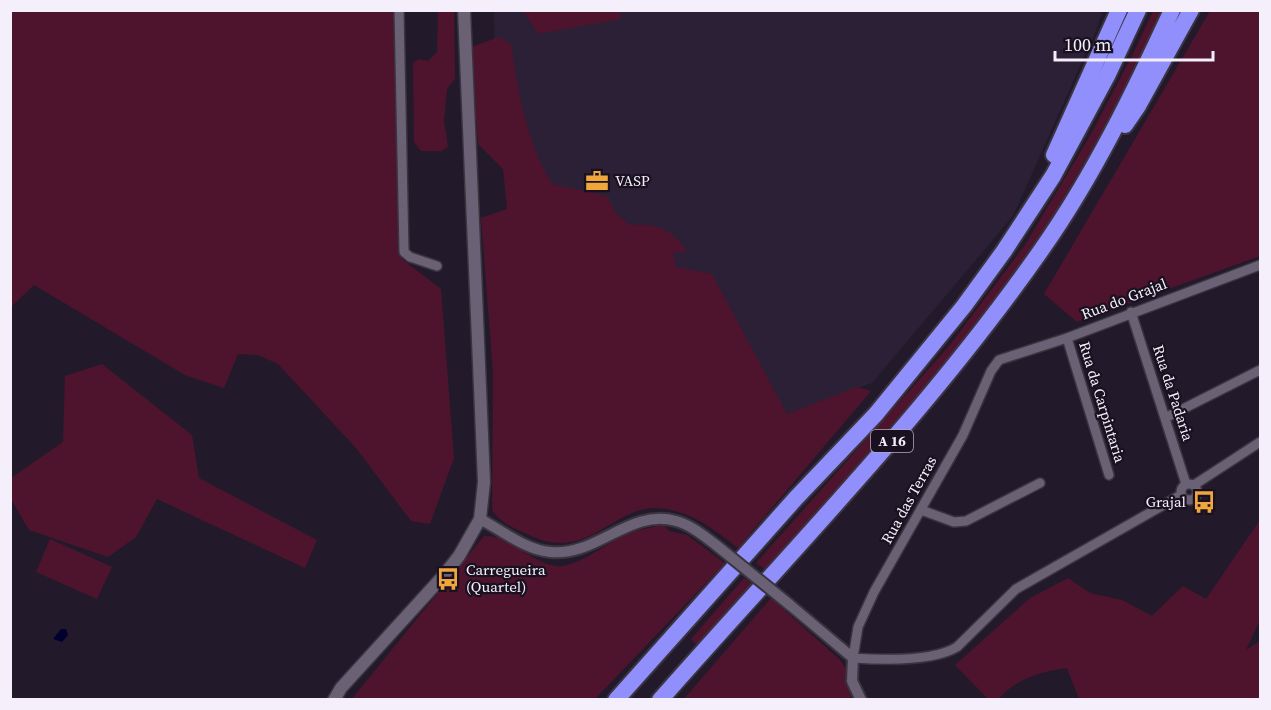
<svg xmlns="http://www.w3.org/2000/svg" width="1271" height="710" viewBox="0 0 1271 710" font-family="'Source Serif 4',serif">
<style>
.built{fill:#2b2036}
.green{fill:#4e142d}
.water{fill:#00002e}
.lines{fill:none;stroke-linecap:round;stroke-linejoin:round}
.minor-casing{stroke:#3a3440;stroke-width:12}
.tertiary-casing{stroke:#3a3440;stroke-width:14}
.secondary-casing{stroke:#3a3440;stroke-width:15}
.motorway-casing{stroke:#3a3440;stroke-width:20}
.minor{stroke:#6a6174;stroke-width:9}
.tertiary{stroke:#6a6174;stroke-width:10}
.secondary{stroke:#6a6174;stroke-width:12}
.motorway{stroke:#908ffb;stroke-width:16}
.tertiary-bridge-casing{stroke:#3a3440;stroke-width:14;stroke-linecap:butt}
.tertiary-bridge{stroke:#6a6174;stroke-width:10}
.labels{text-anchor:middle;stroke-width:4.5;stroke-linejoin:round;paint-order:stroke}
.shield{fill:#191120;stroke:#b2acb9;stroke-width:1.5}
.shield-label{font-size:14px;font-weight:bold;fill:#f4effa}
.poi-label{font-size:15px;fill:#f4effa;stroke:#191120;text-anchor:start}
.street-label{font-size:15px;fill:#f4effa;stroke:#191120}
</style>
<rect width="100%" height="100%" fill="#221a2a"/>
<path class="built" d="M 494,11 L 1102,11 L 1097,28 L 1013,216 L 872,383 L 787,414 L 574,260 L 495,84 Z"/>
<path class="green" d="M 11,11 L 395,11 L 402,259 L 441,289 L 454,458 L 430,524 L 411,521 L 356,448 L 278,364 L 258,355 L 238,354 L 224,388 L 185,375 L 34,285 L 11,307 Z
M 438,11 L 454,11 L 455,79 L 447,89 L 444,121 L 448,147 L 441,151 L 421,151 L 414,142 L 413,63 L 419,59 L 428,61 L 437,52 Z
M 523,11 L 620,11 L 621,19 L 538,34 Z
M 1153,11 L 1164,11 L 1126,90 L 1033,251 L 967,340 L 766,570 L 756,563 L 950,345 L 1025,245 L 1091,134 L 1133,54 Z
M 1210,11 L 1260,11 L 1260,256 L 1077,322 L 1044,294 Z
M 499,37 L 511,44 C 518,94 527,141 552,184 L 607,196 L 615,212 L 630,225 C 658,224 670,228 687,251 L 673,253 L 676,267 L 712,274 L 787,414 L 857,387 L 871,391 L 738,548 C 716,531 694,513 666,509 C 613,499 591,568 525,533 C 511,527 500,522 492,510 L 493,372 L 481,218 L 507,209 L 503,169 L 478,144 L 471,47 Z
M 102,364 L 192,435 L 199,478 L 317,540 L 305,568 L 157,499 L 136,537 L 108,557 L 29,530 L 11,499 L 11,478 L 63,442 L 65,376 Z
M 1260,520 L 1260,620 L 1246,650 L 1260,641 L 1260,699 L 1079,699 L 1067,668 C 1043,671 1014,679 999,699 L 988,699 L 955,665 L 1030,598 L 1068,578 L 1090,593 L 1122,600 L 1152,616 L 1183,586 L 1206,599 Z
M 664,524 L 669,531 L 687,535 L 725,563 L 595,699 L 351,700 L 484,536 C 510,534 530,563 556,566 C 574,569 606,544 623,536 C 635,530 650,528 664,524 Z
M 50,539 L 112,567 L 97,599 L 36,572 Z
M 744,578 L 752,584 L 698,647 L 691,639 Z
M 771,598 L 840,660 L 849,673 L 851,699 L 683,700 Z"/>
<path class="water" d="M 61,629 L 66,629 L 68,635 L 62,642 L 53,639 Z"/>
<g class="lines">
<g class="minor-casing">
<path id="minor" d="M 399,10 L 404,252 L 410,257 L 437,266
M 1131,312 L 1186,484
M 1067,338 L 1109,475
M 1165,418 L 1260,370
M1181 492a8 8 0 1 1 16 0a8 8 0 1 1-16 0Z
M 1194,485 L 1260,442
M 1181,495 L 1016,589 L 957,647 C 932,662 882,660 853,658 L 858,627 L 874,592 L 963,435 L 991,371 L 999,360 L 1067,338 L 1260,265
M 921,510 L 954,522 L 966,521 L 1040,483"/>
</g>
<g class="tertiary-casing">
<path id="tertiary" d="M 480,519 C 501,530 526,550 550,552 C 597,557 629,508 676,521 C 691,525 704,536 716,545
M 790,605 L 853,658 L 852,681 L 861,700"/>
</g>
<g class="secondary-casing">
<path id="secondary" d="M 334,700 L 341,688 L 444,575 L 459,556 L 480,519 L 484,482 L 464,10"/>
</g>
<g class="motorway-casing">
<path id="motorway" d="M 1125,125 L 1138,106 L 1191,10
M 1054,155 L 1119,10
M 616,700 L 796,498 L 876,414 L 964,306 L 1004,251 L 1053,176 L 1107,76 L 1138,10
M 660,700 C 790,552 929,411 1042,249 C 1094,175 1134,92 1172,10"/>
</g>
<use href="#minor" class="minor"/>
<use href="#tertiary" class="tertiary"/>
<use href="#secondary" class="secondary"/>
<use href="#motorway" class="motorway"/>
<g class="tertiary-bridge-casing">
<path id="tertiary-bridge" d="M 716,545 L 790,605"/>
</g>
<use href="#tertiary-bridge" class="tertiary-bridge"/>
</g>
<defs>
<g id="office-bare" transform="scale(1.8)"><path d="M-6-3h4V-5.5h4V-3h4V5H-6ZM-1-4.5V-3h2v-1.5ZM-6 0V1H6V0Z" fill="#efa73d" stroke="#191120" stroke-width="2.5" paint-order="stroke"/></g>
<g id="bus-bare" transform="scale(1.8)"><path d="M-5-6H5V4H4V6H2V4H-2V6H-4V4H-5ZM-3.5-4V0h7V-4ZM-3.5 1.2v1.5H-2V1.2ZM2 1.2v1.5H3.5V1.2Z" fill="#efa73d" stroke="#191120" stroke-width="2.5" paint-order="stroke"/></g>
</defs>
<g fill-rule="evenodd">
<use href="#office-bare" x="597" y="181"/>
<use href="#bus-bare" x="1204" y="502"/>
<use href="#bus-bare" x="448" y="579"/>
</g>
<g class="labels">
<rect class="shield" x="871" y="430" width="42" height="22" rx="4.5"/>
<g class="shield-label">
<text x="892" y="446">A 16</text>
</g>
<g class="poi-label">
<text x="615" y="186">VASP</text>
<text x="1186" y="507" text-anchor="end">Grajal</text>
<text x="466" y="575">Carregueira<tspan x="466" dy="17">(Quartel)</tspan></text>
</g>
<g class="street-label">
<text transform="translate(1124 299) rotate(-21)" y="5">Rua do Grajal</text>
<text transform="translate(1173 393) rotate(72)" y="5">Rua da Padaria</text>
<text transform="translate(1102 402) rotate(73)" y="5">Rua da Carpintaria</text>
<text transform="translate(909 500) rotate(-61)" y="5">Rua das Terras</text>
</g>
</g>
<rect width="1271" height="710" fill="none" stroke="#f4effa" stroke-width="24"/>
<path d="M1055 51v9h158v-9" fill="none" stroke="#f4effa" stroke-width="3"/>
<text x="1064" y="51" font-size="18" fill="#f4effa" stroke="#191120" stroke-width="4.5" paint-order="stroke">100 m</text>
</svg>
